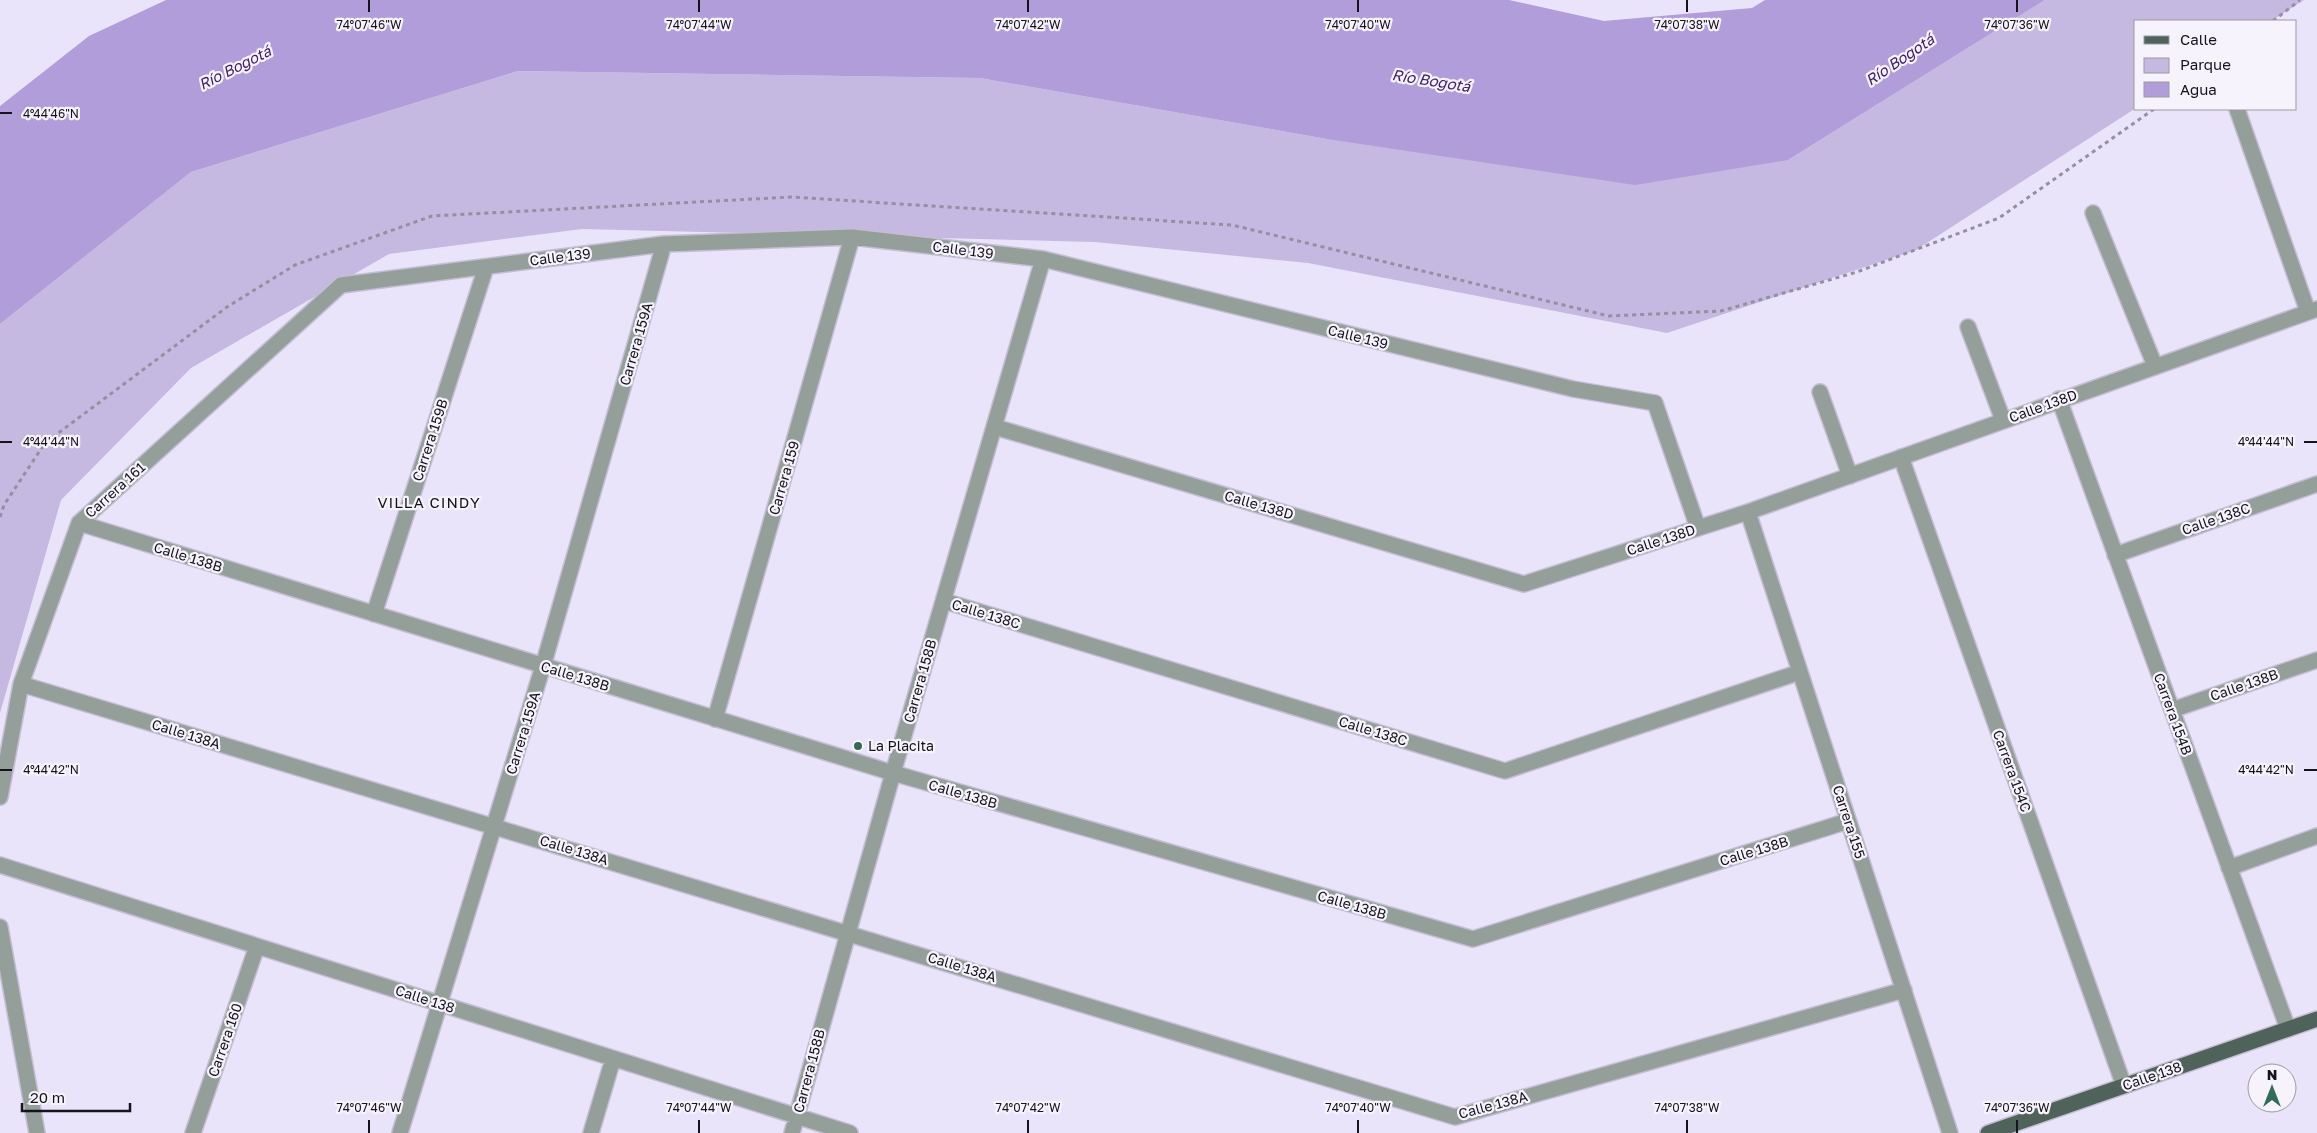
<svg xmlns="http://www.w3.org/2000/svg" width="2317" height="1133" viewBox="0 0 2317 1133" font-family="'Golos Text',sans-serif">
<style>
.green{fill:#c5b9e1}
.water{fill:#b19dda}
.lines{fill:none;stroke-linecap:round;stroke-linejoin:round}
.minor-casing{stroke:#c4bed3;stroke-width:18}
.major-casing{stroke:#c4bed3;stroke-width:18}
.path{stroke:#948fa1;stroke-width:3;stroke-dasharray:4 4;stroke-linecap:butt}
.minor{stroke:#949f9a;stroke-width:15}
.major{stroke:#4f635a;stroke-width:15}
.ticks{fill:none;stroke:#16131c;stroke-width:2}
.poi-dot{fill:#326c56;stroke:#f6f3fd;stroke-width:2}
.labels{text-anchor:middle;stroke-width:4.5;stroke-linejoin:round;paint-order:stroke}
.street-label{font-size:14px;fill:#16131c;stroke:#f6f3fd}
.poi-label{font-size:14px;fill:#16131c;stroke:#f6f3fd;text-anchor:start}
.water-label{font-size:15px;font-style:italic;fill:#3e2067;stroke:#f6f3fd}
.neighbourhood-label{font-size:15px;letter-spacing:1px;fill:#16131c;stroke:#f6f3fd}
.ticks-label{font-size:12px;text-anchor:middle;fill:#16131c;stroke:#f6f3fd;stroke-width:4.5;stroke-linejoin:round;paint-order:stroke}
</style>
<rect width="100%" height="100%" fill="#eae4fb"/>
<path class="green" d="M 2045,0 L 2304,0 L 2271,21 L 2136,21 L 2136,108 L 1916,250 L 1667,333 L 1308,263 L 1095,242 L 582,229 L 389,254 L 191,368 L 61,500 L 0,713 L 0,324 L 191,172 L 518,71 L 980,78 L 1327,139 L 1788,160 Z"/>
<path class="water" d="M 166,0 L 1509,0 L 1604,21 L 1752,8 L 1765,0 L 2045,0 L 1788,160 L 1635,185 L 1327,139 L 980,78 L 518,71 L 191,172 L 0,324 L 0,106 L 89,36 Z"/>
<g class="lines">
<g class="minor-casing">
<path id="minor" d="M 2237,109 L 2308,312
M 2093,213 L 2155,366
M 1968,327 L 2003,420
M 1820,392 L 1850,476
M 2059,399 L 2288,1029
M 995,427 L 1524,584 L 1748,512 L 2317,309
M 1901,457 L 2124,1086
M 1748,512 L 1950,1133
M 79,523 L 893,773 L 1473,939 L 1848,821
M 2115,555 L 2317,484
M 944,601 L 1505,771 L 1800,672
M 374,614 L 486,267
M 21,684 L 1455,1117 L 1904,990
M 2172,710 L 2317,660
M 715,719 L 852,237
M 0,797 L 21,684 L 79,523 L 341,285 L 664,244 L 852,237 L 1043,259 L 1573,389 L 1655,403 L 1698,528
M 0,865 L 850,1133
M 2229,868 L 2317,836
M 0,927 L 37,1133
M 193,1133 L 257,946
M 400,1133 L 543,666 L 664,244
M 591,1133 L 613,1059
M 792,1133 L 893,773 L 1043,259"/>
</g>
<g class="major-casing">
<path id="major" d="M 1988,1133 L 2317,1019"/>
</g>
<path class="path" d="M 2273,21 L 2300,0
M 0,517 L 4,505 L 45,443 L 227,307 L 295,265 L 432,216 L 791,197 L 1232,225 L 1609,316 L 1721,311 L 1857,272 L 1999,218 L 2154,109"/>
<use href="#minor" class="minor"/>
<use href="#major" class="major"/>
</g>
<path class="ticks" d="M 369,0 L 369,12M 699,0 L 699,12M 1028,0 L 1028,12M 1358,0 L 1358,12M 1687,0 L 1687,12M 2017,0 L 2017,12M 0,113 L 12,113M 0,442 L 12,442M 2304,442 L 2317,442M 0,770 L 12,770M 2304,770 L 2317,770M 369,1120 L 369,1133M 699,1120 L 699,1133M 1028,1120 L 1028,1133M 1358,1120 L 1358,1133M 1687,1120 L 1687,1133M 2017,1120 L 2017,1133"/>
<circle class="poi-dot" cx="858" cy="746" r="5"/>
<g class="labels">
<g class="street-label">
<text transform="translate(963 250) rotate(7)" y="5">Calle 139</text>
<text transform="translate(560 257) rotate(-7)" y="5">Calle 139</text>
<text transform="translate(1358 337) rotate(14)" y="5">Calle 139</text>
<text transform="translate(636 344) rotate(-74)" y="5">Carrera 159A</text>
<text transform="translate(2043 406) rotate(-20)" y="5">Calle 138D</text>
<text transform="translate(430 440) rotate(-72)" y="5">Carrera 159B</text>
<text transform="translate(784 478) rotate(-74)" y="5">Carrera 159</text>
<text transform="translate(115 490) rotate(-42)" y="5">Carrera 161</text>
<text transform="translate(1259 505) rotate(16)" y="5">Calle 138D</text>
<text transform="translate(2216 519) rotate(-19)" y="5">Calle 138C</text>
<text transform="translate(1661 540) rotate(-18)" y="5">Calle 138D</text>
<text transform="translate(188 557) rotate(17)" y="5">Calle 138B</text>
<text transform="translate(986 614) rotate(17)" y="5">Calle 138C</text>
<text transform="translate(575 676) rotate(17)" y="5">Calle 138B</text>
<text transform="translate(920 681) rotate(-74)" y="5">Carrera 158B</text>
<text transform="translate(2244 685) rotate(-19)" y="5">Calle 138B</text>
<text transform="translate(2173 714) rotate(70)" y="5">Carrera 154B</text>
<text transform="translate(1373 731) rotate(17)" y="5">Calle 138C</text>
<text transform="translate(523 733) rotate(-73)" y="5">Carrera 159A</text>
<text transform="translate(186 734) rotate(17)" y="5">Calle 138A</text>
<text transform="translate(2012 771) rotate(70)" y="5">Carrera 154C</text>
<text transform="translate(963 794) rotate(16)" y="5">Calle 138B</text>
<text transform="translate(1849 822) rotate(72)" y="5">Carrera 155</text>
<text transform="translate(574 850) rotate(17)" y="5">Calle 138A</text>
<text transform="translate(1754 851) rotate(-17)" y="5">Calle 138B</text>
<text transform="translate(1352 905) rotate(16)" y="5">Calle 138B</text>
<text transform="translate(962 967) rotate(17)" y="5">Calle 138A</text>
<text transform="translate(425 999) rotate(18)" y="5">Calle 138</text>
<text transform="translate(225 1040) rotate(-71)" y="5">Carrera 160</text>
<text transform="translate(809 1071) rotate(-75)" y="5">Carrera 158B</text>
<text transform="translate(2152 1076) rotate(-19)" y="5">Calle 138</text>
<text transform="translate(1493 1105) rotate(-15)" y="5">Calle 138A</text>
</g>
<g class="poi-label">
<text x="868" y="751">La Placita</text>
</g>
<g class="water-label">
<text transform="translate(1900 60) rotate(-34)" y="5">Río Bogotá</text>
<text transform="translate(235 68) rotate(-27)" y="5">Río Bogotá</text>
<text transform="translate(1431 81) rotate(9)" y="5">Río Bogotá</text>
</g>
<g class="neighbourhood-label">
<text x="429" y="508">VILLA CINDY</text>
</g>
</g>
<g class="ticks-label">
<text x="369" y="29">74°07'46"W</text>
<text x="699" y="29">74°07'44"W</text>
<text x="1028" y="29">74°07'42"W</text>
<text x="1358" y="29">74°07'40"W</text>
<text x="1687" y="29">74°07'38"W</text>
<text x="2017" y="29">74°07'36"W</text>
<text x="51" y="118">4°44'46"N</text>
<text x="51" y="446">4°44'44"N</text>
<text x="2266" y="446">4°44'44"N</text>
<text x="51" y="774">4°44'42"N</text>
<text x="2266" y="774">4°44'42"N</text>
<text x="369" y="1112">74°07'46"W</text>
<text x="699" y="1112">74°07'44"W</text>
<text x="1028" y="1112">74°07'42"W</text>
<text x="1358" y="1112">74°07'40"W</text>
<text x="1687" y="1112">74°07'38"W</text>
<text x="2017" y="1112">74°07'36"W</text>
</g>
<rect x="2134" y="20" width="162" height="90" fill="#f6f3fd" stroke="#9c99a3"/>
<rect x="2144" y="36" width="25" height="8" fill="#4f635a" stroke="#9c99a3"/>
<text x="2180" y="45" font-size="15" fill="#16131c">Calle</text>
<rect x="2144" y="58" width="25" height="15" fill="#c5b9e1" stroke="#9c99a3"/>
<text x="2180" y="70" font-size="15" fill="#16131c">Parque</text>
<rect x="2144" y="82" width="25" height="15" fill="#b19dda" stroke="#9c99a3"/>
<text x="2180" y="95" font-size="15" fill="#16131c">Agua</text>
<g transform="translate(2272 1088)"><circle r="24" fill="#f6f3fd" stroke="#9c99a3"/>
<path d="M0-4L9 19L0 12L-9 19Z" fill="#326c56"/>
<text y="-8" font-size="14" font-weight="bold" text-anchor="middle" fill="#16131c">N</text>
</g>
<path d="M22 1103v8h108v-8" fill="none" stroke="#16131c" stroke-width="2.5"/>
<text x="30" y="1103" font-size="15" fill="#16131c" stroke="#f6f3fd" stroke-width="4" paint-order="stroke">20 m</text>
</svg>
